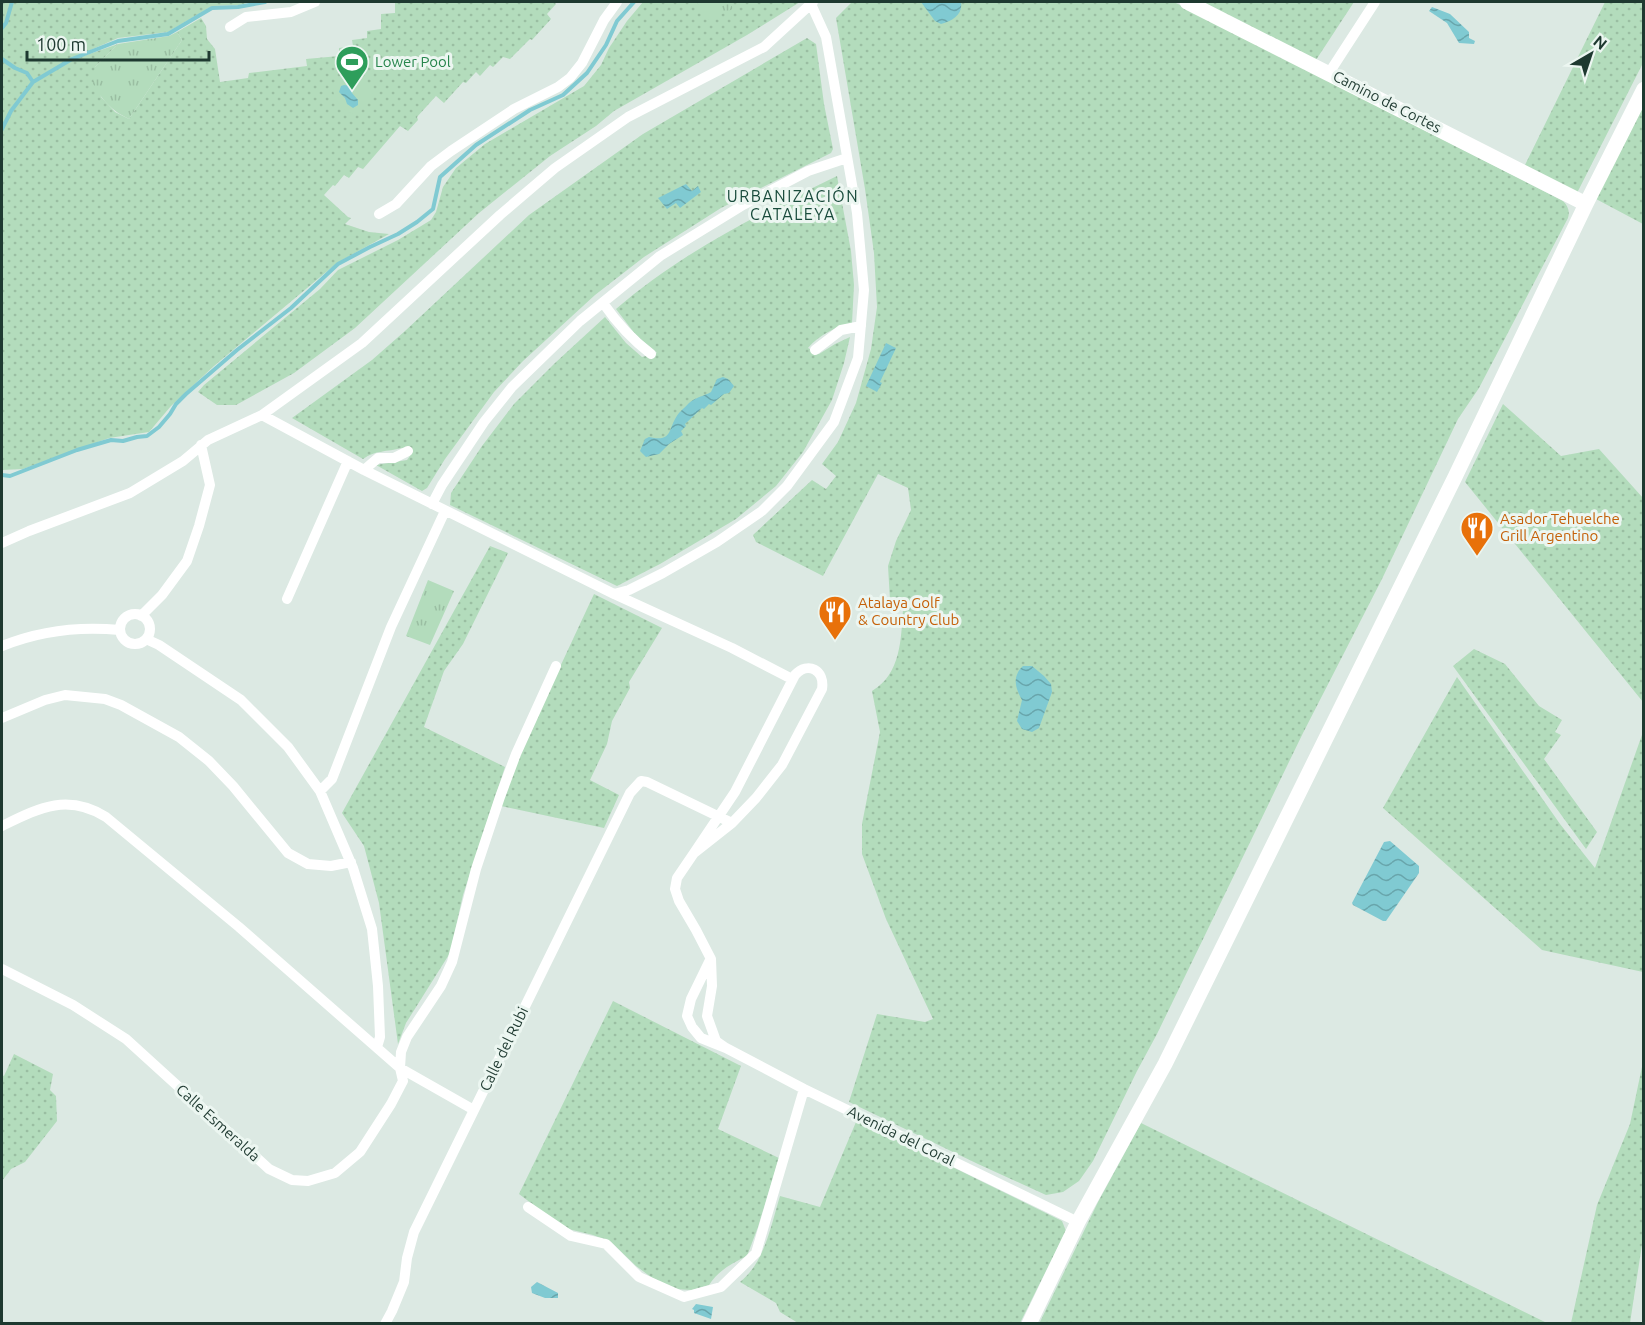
<svg xmlns="http://www.w3.org/2000/svg" width="1645" height="1325" viewBox="0 0 1645 1325" font-family="Ubuntu,sans-serif">
<style>
.grass{fill:url(#grass-dots)}
.park{fill:url(#park-tufts)}
.pitch{fill:#b3dcbc}
.water{fill:url(#water-waves)}
.lines{fill:none;stroke-linecap:round;stroke-linejoin:round}
.stream{stroke:#80cad2;stroke-width:4}
.street{stroke:#fff;stroke-width:10}
.secondary{stroke:#fff;stroke-width:15}
.labels{text-anchor:middle;stroke-width:6;stroke-linejoin:round;paint-order:stroke}
.leisure-label{font-size:15px;fill:#27864d;stroke:#ecf6f1;text-anchor:start}
.street-label{font-size:15px;fill:#1e3930;stroke:#ecf6f1}
.food-label{font-size:15px;fill:#c56008;stroke:#ecf6f1;text-anchor:start}
.neighbourhood-label{font-size:16px;letter-spacing:1.5px;fill:#194b3c;stroke:#ecf6f1}
</style>
<defs>
<pattern id="grass-dots" width="8" height="8" patternUnits="userSpaceOnUse" patternTransform="scale(1.5)"><rect width="8" height="8" fill="#b3dcbc"/><path d="M2 2h.1M6 6h.1" fill="none" stroke="#9abea2" stroke-width="1.8" stroke-linecap="round"/></pattern>
<pattern id="park-tufts" width="24" height="20" patternUnits="userSpaceOnUse" patternTransform="scale(1.5)"><rect width="24" height="20" fill="#b3dcbc"/><path d="M3 7l-1-3M5 7V3M7 7l1-3M15 17l-1-3M17 17v-4M19 17l1-3" fill="none" stroke="#9abea2"/></pattern>
<pattern id="water-waves" width="16" height="10" patternUnits="userSpaceOnUse" patternTransform="scale(1.5)"><rect width="16" height="10" fill="#80cad2"/><path d="M0 5q4-4 8 0t8 0" fill="none" stroke="#68a5ab"/></pattern>
</defs>
<rect width="100%" height="100%" fill="#dce9e3"/>
<path class="grass" d="M 2,2 L 250,2 L 240,5 L 212,6 L 168,32 L 118,38 L 77,56 L 78,58 L 118,44 L 95,67 L 101,97 L 115,112 L 129,119 L 182,40 L 177,32 L 201,18 L 206,26 L 207,39 L 215,49 L 220,82 L 248,78 L 249,73 L 307,66 L 306,59 L 339,56 L 339,48 L 353,46 L 352,40 L 367,38 L 367,31 L 381,29 L 381,14 L 395,13 L 395,3 L 407,2 L 554,2 L 556,4 L 547,14 L 551,19 L 532,40 L 530,39 L 510,59 L 503,57 L 493,67 L 490,65 L 480,76 L 476,72 L 466,83 L 463,82 L 444,103 L 436,96 L 417,117 L 418,120 L 408,131 L 400,126 L 363,169 L 358,167 L 349,178 L 344,175 L 335,186 L 333,185 L 324,195 L 348,217 L 351,218 L 345,224 L 369,232 L 389,234 L 337,263 L 214,366 L 171,406 L 149,432 L 109,438 L 23,469 L 2,470 Z
M 643,2 L 800,2 L 747,35 L 614,111 L 596,126 L 550,156 L 479,213 L 355,328 L 294,373 L 236,405 L 217,405 L 198,392 L 204,385 L 320,289 L 338,270 L 398,240 L 431,220 L 436,212 L 443,187 L 456,168 L 485,144 L 584,86 L 601,65 L 609,48 L 627,21 Z
M 852,2 L 1174,2 L 1563,201 C 1568,206 1570,211 1568,218 L 1479,388 L 1458,419 L 1382,579 L 1303,733 L 1157,1034 L 1137,1071 L 1093,1161 L 1079,1181 L 1063,1192 L 1046,1195 L 978,1164 L 849,1102 L 877,1014 L 925,1022 L 933,1019 L 886,919 L 862,854 L 862,824 L 880,732 L 872,691 C 901,674 901,639 903,609 L 890,600 L 888,566 L 896,541 L 911,510 L 908,488 L 878,474 L 823,576 L 756,542 L 753,535 L 812,480 L 826,489 L 836,476 L 822,464 L 838,442 L 856,403 L 871,349 L 877,307 L 874,253 L 865,189 L 836,18 Z
M 1198,2 L 1354,2 L 1316,60 Z
M 1605,2 L 1643,2 L 1643,63 L 1577,193 L 1524,167 Z
M 807,38 L 816,44 L 824,104 L 833,149 L 831,153 L 721,208 L 644,257 L 595,295 L 523,361 L 494,392 L 445,459 L 427,488 L 422,491 L 376,465 L 407,460 L 412,453 L 402,448 C 386,452 376,450 363,459 L 292,418 L 372,360 L 405,331 L 529,215 L 643,134 Z
M 1643,106 L 1643,224 L 1596,199 Z
M 837,176 L 851,251 L 854,285 L 852,323 C 835,327 819,335 808,348 L 819,354 L 835,344 L 850,337 L 844,363 L 832,400 L 803,452 L 776,486 L 736,519 L 660,564 L 617,586 L 450,505 L 451,493 L 482,446 L 514,404 L 555,363 L 605,317 L 626,343 L 642,357 L 657,353 L 635,334 L 616,309 C 682,252 759,214 837,176 Z
M 1503,404 L 1561,456 L 1599,449 L 1643,498 L 1643,702 L 1465,482 Z
M 490,546 L 508,553 L 463,644 L 444,671 L 424,727 L 505,767 L 463,895 L 450,953 L 406,1023 L 398,1044 L 379,903 L 364,846 L 342,813 Z
M 594,594 L 662,628 L 629,682 L 630,688 L 612,721 L 607,744 L 590,780 L 619,795 L 604,828 L 501,806 L 524,744 Z
M 1474,649 L 1505,664 L 1539,706 L 1562,720 L 1555,732 L 1561,735 L 1544,759 L 1597,832 L 1586,849 L 1453,666 Z
M 1457,677 L 1560,824 L 1595,868 L 1643,732 L 1643,972 L 1542,950 L 1383,808 Z
M 613,1001 L 741,1066 L 718,1129 L 779,1158 L 758,1227 L 747,1256 C 732,1263 718,1271 709,1285 L 692,1290 L 673,1289 L 655,1280 L 636,1266 L 611,1242 L 593,1235 L 564,1228 L 519,1194 Z
M 14,1054 L 53,1074 L 50,1090 L 56,1096 L 57,1121 L 25,1162 L 11,1169 L 2,1181 L 2,1075 L 4,1076 Z
M 1643,1062 L 1643,1238 L 1630,1323 L 1571,1323 L 1597,1205 L 1630,1124 Z
M 859,1121 L 1062,1221 L 1066,1231 L 1020,1323 L 798,1323 L 780,1312 L 776,1303 L 740,1282 C 765,1262 771,1225 780,1196 L 820,1207 L 856,1122 Z
M 1141,1123 L 1547,1323 L 1039,1324 L 1098,1202 Z"/>
<path class="park" d="M 697,2 L 730,2 L 733,9 L 707,20 Z
M 177,32 L 182,40 L 129,119 C 111,110 103,101 93,84 L 95,67 L 118,44 L 169,36 Z
M 428,580 L 454,591 L 430,645 L 406,636 Z"/>
<path class="pitch" d="M 351,73 L 357,74 L 373,94 L 372,98 L 353,114 C 342,110 333,99 333,88 Z"/>
<path class="water" d="M 921,2 L 961,2 C 963,14 953,21 941,24 L 935,21 Z
M 1432,7 L 1450,14 L 1469,32 L 1469,38 L 1475,41 L 1474,44 L 1459,43 L 1447,23 L 1429,11 Z
M 344,85 L 350,86 L 353,89 L 352,93 L 358,100 L 358,105 L 353,108 L 347,104 L 345,98 L 339,92 L 341,86 Z
M 686,184 L 692,191 L 698,186 L 701,192 L 680,208 L 676,203 L 667,209 L 658,198 Z
M 886,343 L 896,348 L 880,382 L 882,383 L 877,392 L 866,386 Z
M 723,377 L 728,379 L 734,386 L 729,393 L 724,394 L 711,405 L 709,404 L 704,409 L 702,408 L 685,424 L 686,426 L 681,431 L 683,435 L 669,444 L 659,454 L 646,457 L 640,451 L 645,439 L 649,437 C 674,443 667,428 679,413 C 682,410 686,406 689,403 C 696,397 704,396 711,392 L 717,379 Z
M 1023,666 L 1032,666 L 1044,676 L 1051,684 L 1052,692 L 1039,728 L 1032,732 L 1022,729 L 1017,721 L 1022,700 C 1015,688 1012,676 1023,666 Z
M 1390,841 L 1419,866 L 1419,873 L 1386,921 L 1383,921 L 1353,905 L 1352,903 L 1384,842 Z
M 537,1282 L 558,1293 L 558,1298 L 545,1298 L 532,1293 L 531,1287 Z
M 696,1304 L 713,1307 L 711,1319 L 694,1313 L 694,1310 L 692,1309 Z"/>
<g class="lines">
<path class="stream" d="M 2,28 L 6,23 L 12,2
M 2,59 L 15,68 L 27,73 L 33,82
M 2,129 L 11,111 L 33,82 L 72,59 L 118,41 L 168,34 L 212,8 L 238,7 L 265,2
M 2,475 L 10,476 L 77,450 L 111,440 L 123,441 L 137,437 L 147,436 L 159,427 L 170,414 L 176,404 L 186,394 L 237,350 L 291,308 L 338,264 L 370,247 L 398,234 L 417,222 L 433,209 L 440,177 L 476,145 L 530,110 L 563,95 L 587,73 L 606,45 L 617,21 L 634,2"/>
<path class="street" d="M 230,27 L 246,17 L 291,12 L 315,2
M 1329,73 L 1375,2
M 379,214 L 396,204 L 431,166 L 451,151 L 514,109 L 558,87 L 570,78 L 582,63 L 604,20 L 617,2
M 603,303 C 617,323 631,339 651,354
M 815,350 L 841,330 L 861,326
M 262,415 L 364,470 L 614,594 L 629,590 L 663,573 L 717,542 L 762,511 L 787,486 L 834,422 L 858,358 L 864,290 L 857,213 L 826,37 L 811,4
M 364,470 L 378,458 L 394,458 L 408,451
M 432,504 L 442,485 L 484,422 L 512,387 L 580,321 L 660,256 L 743,205 L 808,171 L 847,158
M 2,543 L 29,531 L 130,493 L 183,461 L 208,440 L 262,415 L 362,343 L 500,215 L 555,168 L 628,117 L 764,47 L 813,2
M 614,594 L 732,648 L 792,679
M 287,599 L 348,461
M120 629a15 15 0 1 1 30 0a15 15 0 1 1-30 0Z
M 141,616 L 162,595 L 187,561 L 199,526 L 210,485 L 201,445
M 146,639 L 159,645 L 241,700 L 288,747 L 320,791 L 353,868 L 372,929 L 378,986 L 380,1037 L 377,1047
M 2,646 C 39,631 79,626 120,630
M 2,718 L 45,700 L 65,695 L 105,699 L 121,705 L 179,737 L 209,761 L 233,786 L 288,853 L 308,864 L 331,866 L 351,862
M 320,791 L 332,779 L 391,627 L 445,511
M 2,826 C 39,808 67,793 106,817 L 239,927 L 400,1068 L 474,1110
M 694,853 L 735,792 L 795,675 C 808,661 825,670 822,689 L 782,765 L 756,798 L 732,823 L 694,853 L 677,878 L 675,889 L 679,901 L 696,930 L 711,959 L 712,986 L 707,1016 L 716,1041 L 726,1048
M 710,960 L 691,999 L 687,1016 L 692,1027 L 701,1038 L 726,1048 L 804,1089 L 1078,1222
M 2,969 L 73,1005 L 126,1039 L 269,1169 L 292,1180 L 308,1181 L 335,1173 L 360,1152 L 391,1104 L 403,1081 L 400,1068 L 401,1052 L 407,1037 L 441,986 L 452,962 L 476,869 L 500,797 L 516,754 L 556,666
M 528,1207 L 571,1236 L 606,1244 L 639,1277 L 684,1297 L 721,1287 L 756,1253 L 804,1089
M 385,1324 L 392,1311 L 404,1282 L 407,1258 L 414,1232 L 630,793 L 641,781 L 647,782 L 732,823"/>
<path class="secondary" d="M 1187,2 L 1586,204
M 1029,1324 L 1078,1222 L 1165,1064 L 1455,477 L 1586,204 L 1644,89"/>
</g>
<defs>
<g id="stadium-pin" transform="scale(1.725)"><path d="M0 17L-7.5 6A9.5 9.5 0 1 1 7.5 6Z" fill="#2e9e5b" stroke="#ecf6f1"/><path d="M0-5a6.5 5 0 1 0 0 10a6.5 5 0 1 0 0-10ZM-3.5-1.8h7v3.6h-7Z" fill="#fff"/></g>
<g id="restaurant-pin" transform="scale(1.725)"><path d="M0 17L-7.5 6A9.5 9.5 0 1 1 7.5 6Z" fill="#e8710a" stroke="#ecf6f1"/><path d="M-5-6h1v4h1v-4h1v4h1v-4h1v5L-1.5 .5V6h-2V.5L-5-1ZM5-6V6H3V1.5H1.5Q1.5-4 5-6Z" fill="#fff"/></g>
</defs>
<g fill-rule="evenodd">
<use href="#stadium-pin" x="352" y="62"/>
<use href="#restaurant-pin" x="1477" y="528"/>
<use href="#restaurant-pin" x="835" y="612"/>
</g>
<g class="labels">
<g class="leisure-label">
<text x="375" y="67">Lower Pool</text>
</g>
<g class="street-label">
<text transform="translate(1387 102) rotate(27)" y="5">Camino de Cortes</text>
<text transform="translate(504 1049) rotate(-64)" y="5">Calle del Rubi</text>
<text transform="translate(218 1123) rotate(42)" y="5">Calle Esmeralda</text>
<text transform="translate(901 1136) rotate(26)" y="5">Avenida del Coral</text>
</g>
<g class="food-label">
<text x="1500" y="524">Asador Tehuelche<tspan x="1500" dy="17">Grill Argentino</tspan></text>
<text x="858" y="608">Atalaya Golf<tspan x="858" dy="17">&amp; Country Club</tspan></text>
</g>
<g class="neighbourhood-label">
<text x="793" y="202">URBANIZACIÓN<tspan x="793" dy="18">CATALEYA</tspan></text>
</g>
</g>
<rect width="1645" height="1325" fill="none" stroke="#1e3930" stroke-width="6"/>
<g transform="translate(1591 54) rotate(39)" stroke="#ecf6f1" stroke-width="4.5" paint-order="stroke">
<path d="M0-4.5L10 22L0 15L-10 22Z" fill="#1e3930"/>
<text y="-9" font-size="16" font-weight="bold" text-anchor="middle" fill="#1e3930">N</text>
</g>
<path d="M27 51v9h182v-9" fill="none" stroke="#1e3930" stroke-width="3"/>
<text x="36" y="51" font-size="18" fill="#1e3930" stroke="#ecf6f1" stroke-width="4.5" paint-order="stroke">100 m</text>
</svg>
